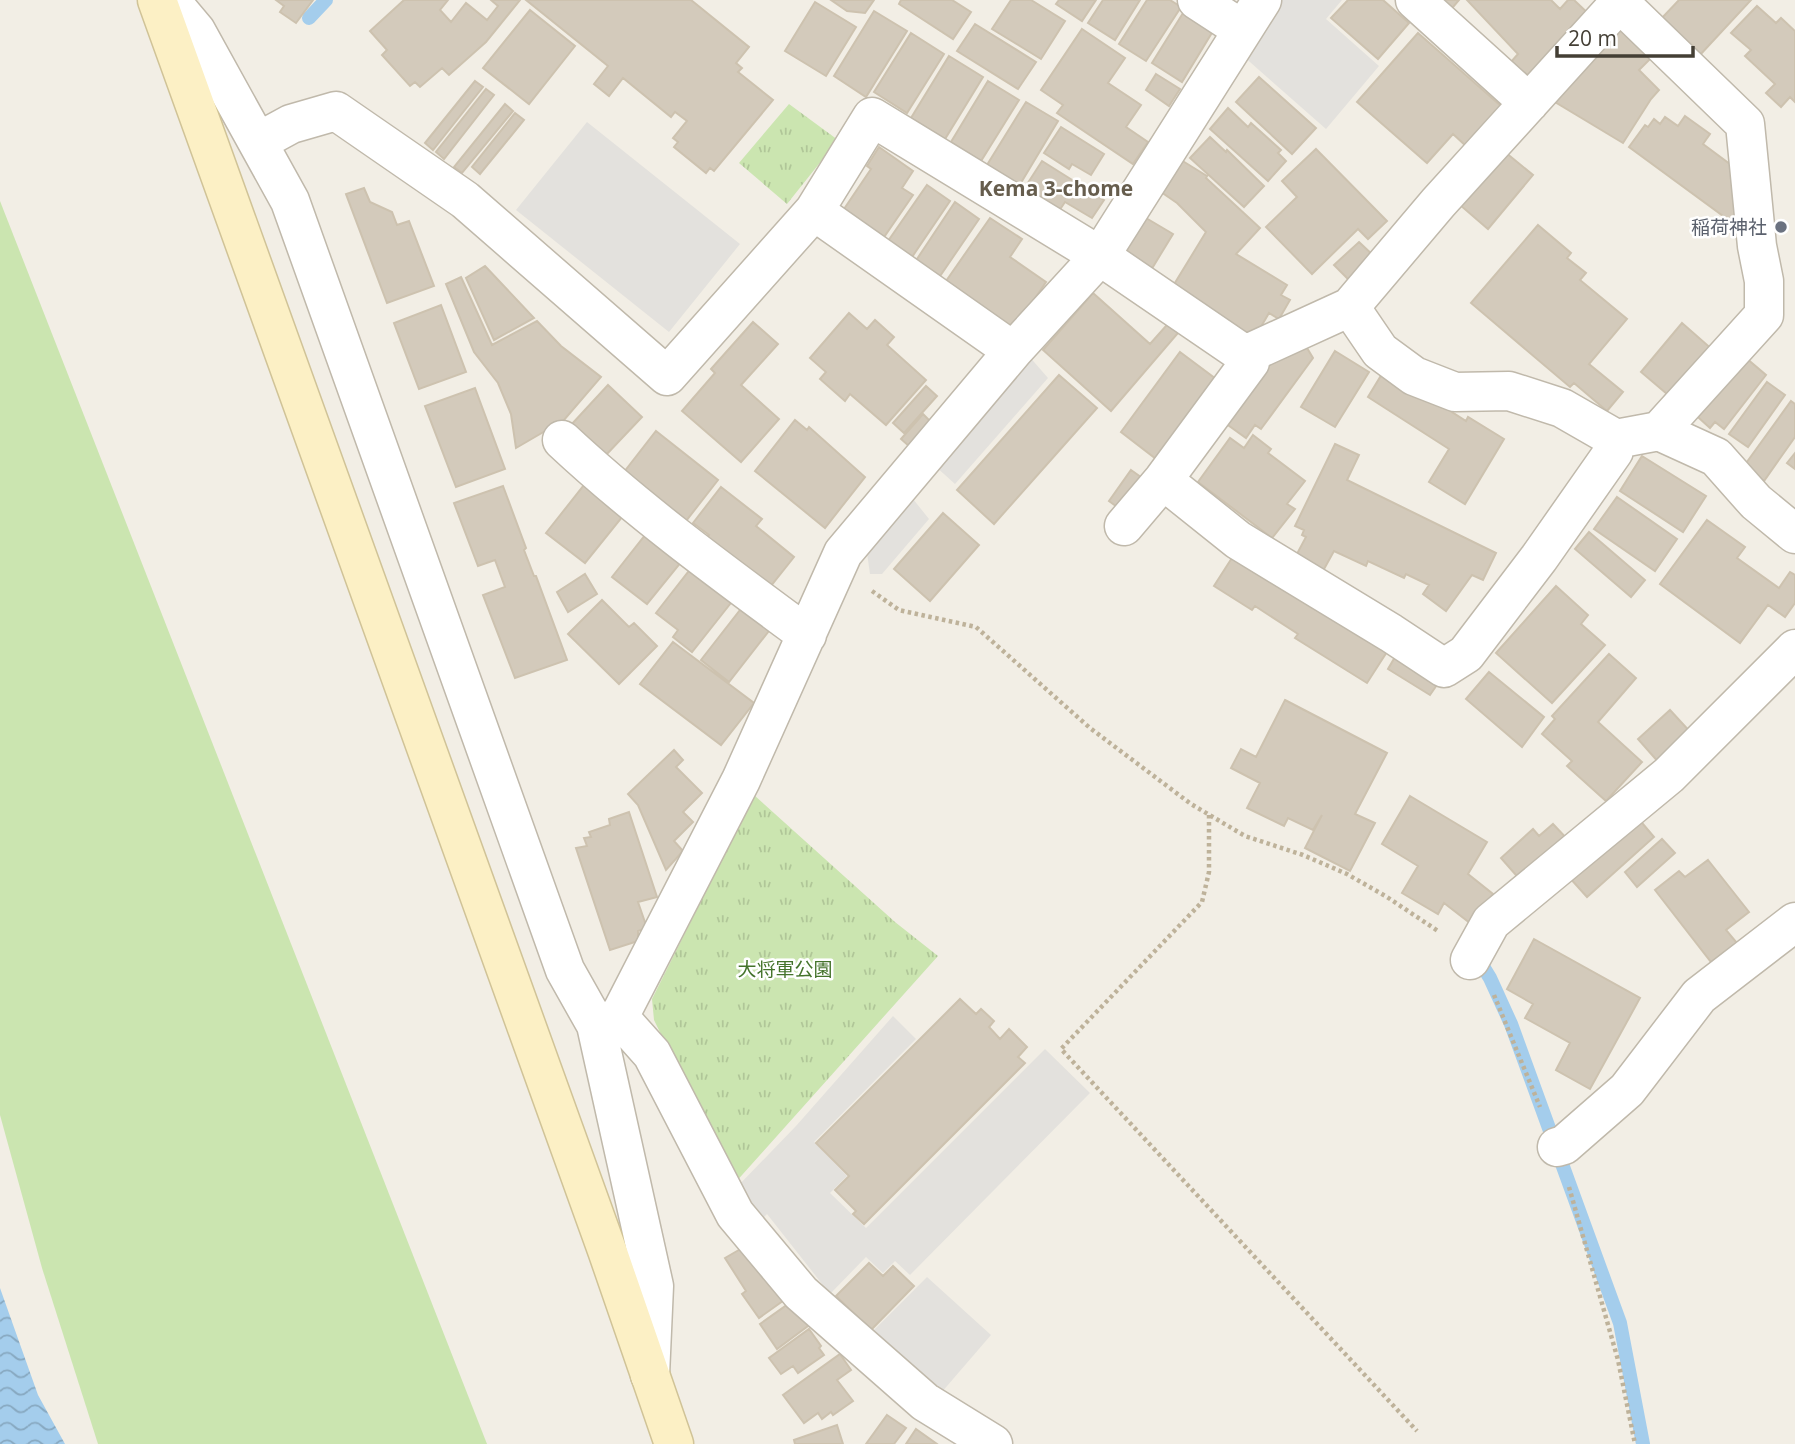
<svg xmlns="http://www.w3.org/2000/svg" width="1795" height="1444" viewBox="0 0 1795 1444" font-family="'Open Sans','Noto Sans JP',sans-serif">
<style>
.grass{fill:#cbe5b0}
.park{fill:url(#park-tufts)}
.parking{fill:#e3e1dd}
.water{fill:url(#water-waves)}
.lines{fill:none;stroke-linecap:round;stroke-linejoin:round}
.stream{stroke:#a4cdec;stroke-width:14}
.building{fill:#d3cabb;stroke:#cdc2af;stroke-width:2}
.street-casing{stroke:#c0b9ab;stroke-width:41}
.secondary-casing{stroke:#d0c397;stroke-width:41}
.path{stroke:#beb29a;stroke-width:4.5;stroke-dasharray:3.5 3.5;stroke-linecap:butt}
.street{stroke:#fff;stroke-width:38}
.secondary{stroke:#fcf0c5;stroke-width:38}
.worship-dot{fill:#6b7280;stroke:#fff;stroke-width:2.5}
.labels{text-anchor:middle;stroke-width:5;stroke-linejoin:round;paint-order:stroke}
.worship-label{font-size:19px;fill:#5b616d;stroke:#fff;text-anchor:end}
.park-label{font-size:19px;fill:#44732b;stroke:#fff}
.neighbourhood-label{font-size:21px;font-weight:bold;fill:#665d4d;stroke:#fff}
</style>
<defs>
<pattern id="park-tufts" width="24" height="20" patternUnits="userSpaceOnUse" patternTransform="scale(1.75)"><rect width="24" height="20" fill="#cbe5b0"/><path d="M3 7l-1-3M5 7V3M7 7l1-3M15 17l-1-3M17 17v-4M19 17l1-3" fill="none" stroke="#b0c698"/></pattern>
<pattern id="water-waves" width="16" height="10" patternUnits="userSpaceOnUse" patternTransform="scale(1.75)"><rect width="16" height="10" fill="#a4cdec"/><path d="M0 5q4-4 8 0t8 0" fill="none" stroke="#87a8c0"/></pattern>
</defs>
<rect width="100%" height="100%" fill="#f2eee5"/>
<path class="grass" d="M 0,201 L 487,1444 L 98,1444 L 42,1268 L 0,1115 Z"/>
<path class="park" d="M 789,104 L 838,140 L 787,204 L 739,163 Z
M 754,795 L 895,922 L 938,956 L 734,1184 L 654,1020 L 652,999 Z"/>
<path class="parking" d="M 1276,0 L 1342,0 L 1326,19 L 1379,66 L 1326,129 L 1242,55 Z
M 587,122 L 740,244 L 669,332 L 516,210 Z
M 1028,355 L 1048,378 L 955,484 L 934,465 Z
M 909,494 L 929,519 L 882,574 L 870,574 L 867,553 Z
M 893,1016 L 916,1039 L 814,1142 L 847,1176 L 830,1193 L 866,1228 L 1045,1049 L 1090,1093 L 910,1275 L 895,1261 L 883,1273 L 866,1257 L 830,1294 L 767,1214 L 757,1224 L 737,1187 L 796,1126 Z
M 927,1277 L 991,1335 L 941,1393 L 870,1334 Z"/>
<path class="water" d="M 0,1288 L 38,1395 L 65,1444 L 0,1444 Z"/>
<g class="lines">
<path class="stream" d="M 309,18 L 326,0
M 1482,954 L 1479,960 L 1490,978 L 1511,1024 L 1620,1323 L 1643,1444"/>
</g>
<path class="building" d="M 276,0 L 313,0 L 296,23 L 280,12 L 284,6 Z
M 404,0 L 448,0 L 440,10 L 451,22 L 466,3 L 487,20 L 498,6 L 491,0 L 520,0 L 486,42 L 449,75 L 442,68 L 420,87 L 415,82 L 410,86 L 382,55 L 387,50 L 370,31 Z
M 526,0 L 691,0 L 749,47 L 736,63 L 742,68 L 738,72 L 773,100 L 714,171 L 710,168 L 706,173 L 674,147 L 678,142 L 673,138 L 687,121 L 675,112 L 671,117 L 623,78 L 609,96 L 594,84 L 608,66 Z
M 831,0 L 874,0 L 865,13 L 847,11 Z
M 901,0 L 952,0 L 971,12 L 953,39 L 899,4 Z
M 1011,0 L 1031,0 L 1065,21 L 1041,59 L 992,29 Z
M 1059,0 L 1096,0 L 1082,21 L 1056,4 Z
M 1103,0 L 1140,0 L 1115,40 L 1088,23 Z
M 1147,0 L 1170,0 L 1181,7 L 1146,61 L 1119,44 Z
M 1348,0 L 1383,0 L 1409,23 L 1378,59 L 1331,18 Z
M 1434,0 L 1459,0 L 1448,13 Z
M 1467,0 L 1551,0 L 1560,9 L 1568,0 L 1574,0 L 1593,18 L 1534,82 L 1511,62 L 1518,54 Z
M 1679,0 L 1751,0 L 1699,56 L 1660,20 Z
M 815,2 L 856,27 L 826,76 L 785,51 Z
M 1757,6 L 1776,23 L 1781,18 L 1795,31 L 1795,102 L 1790,97 L 1781,107 L 1766,93 L 1775,84 L 1745,56 L 1751,50 L 1731,33 Z
M 530,10 L 575,46 L 529,104 L 483,68 Z
M 874,11 L 907,31 L 866,97 L 834,76 Z
M 1183,13 L 1213,31 L 1182,82 L 1152,63 Z
M 975,24 L 1036,62 L 1018,89 L 957,51 Z
M 1619,28 L 1651,58 L 1639,70 L 1659,90 L 1651,99 L 1623,143 L 1555,102 Z
M 1082,29 L 1125,58 L 1108,83 L 1141,105 L 1126,127 L 1148,142 L 1133,164 L 1057,113 L 1063,105 L 1041,90 Z
M 911,33 L 944,54 L 907,113 L 874,92 Z
M 1418,33 L 1501,106 L 1466,146 L 1453,134 L 1427,163 L 1357,102 Z
M 949,56 L 983,77 L 945,139 L 911,118 Z
M 1156,74 L 1180,89 L 1169,106 L 1146,90 Z
M 1259,77 L 1316,128 L 1292,154 L 1236,102 Z
M 475,81 L 483,87 L 433,150 L 425,143 Z
M 988,81 L 1019,100 L 981,161 L 951,142 Z
M 486,89 L 494,95 L 444,159 L 436,152 Z
M 1026,102 L 1058,121 L 1019,186 L 987,165 Z
M 505,104 L 513,111 L 462,173 L 454,167 Z
M 1228,108 L 1248,127 L 1251,123 L 1281,150 L 1278,153 L 1286,161 L 1268,181 L 1210,129 Z
M 515,113 L 524,120 L 480,174 L 472,167 Z
M 1685,116 L 1710,134 L 1703,144 L 1746,176 L 1746,199 L 1730,221 L 1629,147 L 1645,125 L 1648,127 L 1654,119 L 1660,124 L 1665,117 L 1678,126 Z
M 1061,127 L 1104,154 L 1091,175 L 1072,164 L 1069,169 L 1044,153 Z
M 1210,137 L 1226,152 L 1227,150 L 1264,186 L 1244,207 L 1190,158 Z
M 879,147 L 913,171 L 902,188 L 913,195 L 882,240 L 842,212 L 871,169 L 867,166 Z
M 1316,149 L 1387,221 L 1368,239 L 1358,229 L 1312,274 L 1266,227 L 1297,197 L 1282,181 Z
M 1505,152 L 1533,175 L 1488,229 L 1460,205 Z
M 1181,160 L 1207,176 L 1206,178 L 1260,228 L 1236,254 L 1287,285 L 1281,295 L 1290,300 L 1279,319 L 1269,313 L 1252,342 L 1170,291 L 1206,232 L 1177,203 L 1161,192 Z
M 1042,161 L 1104,200 L 1092,218 L 1065,202 L 1059,211 L 1024,189 Z
M 927,185 L 950,201 L 910,260 L 886,244 Z
M 364,188 L 370,202 L 392,212 L 397,225 L 409,221 L 434,286 L 387,303 L 346,194 Z
M 955,202 L 979,219 L 938,279 L 915,262 Z
M 990,218 L 1022,239 L 1010,257 L 1046,282 L 1013,331 L 944,284 Z
M 1146,218 L 1173,234 L 1148,275 L 1121,258 Z
M 1538,225 L 1571,253 L 1567,258 L 1586,273 L 1580,280 L 1627,319 L 1589,364 L 1623,392 L 1607,411 L 1574,383 L 1570,387 L 1471,303 Z
M 1359,242 L 1376,258 L 1351,282 L 1334,265 Z
M 485,266 L 534,318 L 494,340 L 466,278 Z
M 461,277 L 492,345 L 537,321 L 561,346 L 601,377 L 564,420 L 516,448 L 511,414 L 498,383 L 474,352 L 446,284 Z
M 1093,293 L 1150,344 L 1173,318 L 1184,326 L 1111,411 L 1043,350 Z
M 441,305 L 466,372 L 419,389 L 394,323 Z
M 849,313 L 867,329 L 875,320 L 894,337 L 887,345 L 926,380 L 886,425 L 850,394 L 845,401 L 820,379 L 826,372 L 810,358 Z
M 753,322 L 778,344 L 741,385 L 779,419 L 741,462 L 682,411 L 715,373 L 711,369 Z
M 1682,323 L 1714,351 L 1673,399 L 1641,372 Z
M 1301,338 L 1313,358 L 1261,429 L 1255,425 L 1246,438 L 1221,420 L 1263,363 Z
M 1335,351 L 1369,372 L 1335,427 L 1301,407 Z
M 1180,352 L 1220,382 L 1160,462 L 1121,432 Z
M 1739,352 L 1766,375 L 1724,429 L 1715,422 L 1710,428 L 1689,409 Z
M 1385,369 L 1466,421 L 1468,417 L 1504,439 L 1465,504 L 1429,482 L 1449,449 L 1368,397 Z
M 1059,375 L 1097,408 L 994,524 L 957,490 Z
M 1767,382 L 1785,395 L 1748,447 L 1729,434 Z
M 608,385 L 642,417 L 605,456 L 571,425 Z
M 926,386 L 937,396 L 904,433 L 893,423 Z
M 475,388 L 505,469 L 456,487 L 425,406 Z
M 1791,401 L 1795,404 L 1795,437 L 1764,481 L 1744,466 Z
M 923,414 L 930,421 L 909,446 L 901,439 Z
M 795,420 L 807,430 L 809,427 L 865,477 L 825,528 L 755,471 Z
M 656,431 L 718,480 L 686,521 L 624,472 Z
M 1253,435 L 1271,449 L 1268,453 L 1305,481 L 1287,504 L 1295,509 L 1272,538 L 1198,482 L 1230,438 L 1244,448 Z
M 1335,444 L 1359,455 L 1347,480 L 1496,553 L 1483,580 L 1472,575 L 1446,611 L 1423,594 L 1429,585 L 1406,574 L 1404,578 L 1368,561 L 1366,566 L 1334,551 L 1318,580 L 1291,565 L 1306,537 L 1302,535 L 1304,530 L 1295,526 Z
M 1795,453 L 1795,469 L 1787,463 Z
M 1642,456 L 1706,496 L 1683,532 L 1620,491 Z
M 1131,470 L 1145,480 L 1124,512 L 1109,501 Z
M 588,480 L 627,511 L 585,563 L 546,533 Z
M 503,486 L 526,548 L 524,550 L 534,576 L 536,576 L 567,660 L 515,678 L 483,595 L 505,587 L 495,560 L 478,566 L 454,503 Z
M 721,487 L 762,519 L 756,526 L 794,557 L 770,587 L 707,538 L 709,535 L 693,523 Z
M 1617,497 L 1677,539 L 1655,571 L 1594,529 Z
M 943,513 L 979,545 L 930,601 L 894,569 Z
M 1707,520 L 1745,547 L 1737,558 L 1779,588 L 1790,572 L 1795,575 L 1795,603 L 1785,617 L 1768,605 L 1740,643 L 1660,584 Z
M 1589,532 L 1645,580 L 1631,597 L 1575,549 Z
M 646,534 L 682,561 L 647,604 L 612,577 Z
M 1237,550 L 1392,644 L 1367,683 L 1295,638 L 1298,634 L 1255,606 L 1252,610 L 1214,586 Z
M 692,567 L 734,599 L 692,652 L 673,637 L 678,630 L 656,613 Z
M 585,574 L 597,594 L 568,612 L 557,592 Z
M 1556,586 L 1588,615 L 1581,624 L 1605,645 L 1552,703 L 1496,653 Z
M 602,600 L 629,627 L 634,623 L 657,646 L 619,684 L 568,634 Z
M 744,605 L 772,627 L 729,682 L 701,660 Z
M 673,642 L 754,703 L 721,745 L 640,684 Z
M 1398,652 L 1441,679 L 1430,695 L 1388,669 Z
M 1609,654 L 1636,678 L 1598,722 L 1642,762 L 1606,801 L 1567,766 L 1572,761 L 1542,734 L 1555,719 L 1552,716 Z
M 1489,672 L 1544,717 L 1522,747 L 1466,699 Z
M 1285,700 L 1387,753 L 1355,814 L 1375,823 L 1350,871 L 1305,848 L 1322,815 L 1313,830 L 1288,818 L 1284,826 L 1247,808 L 1260,783 L 1231,768 L 1241,749 L 1256,757 Z
M 1670,710 L 1693,735 L 1660,764 L 1638,739 Z
M 674,750 L 683,760 L 676,767 L 702,793 L 683,812 L 693,822 L 674,841 L 683,851 L 666,870 L 638,805 L 628,794 Z
M 1410,796 L 1487,842 L 1468,874 L 1493,894 L 1470,923 L 1444,903 L 1438,914 L 1402,893 L 1418,866 L 1382,844 Z
M 629,812 L 657,897 L 638,902 L 647,928 L 638,931 L 638,941 L 610,950 L 576,848 L 587,846 L 584,838 L 591,837 L 589,832 L 610,825 L 609,819 Z
M 1637,817 L 1654,837 L 1587,897 L 1569,877 Z
M 1553,824 L 1570,842 L 1523,883 L 1501,858 L 1533,829 L 1539,836 Z
M 1662,839 L 1675,853 L 1637,887 L 1625,872 Z
M 1708,860 L 1749,912 L 1726,930 L 1737,943 L 1711,962 L 1655,890 L 1679,871 L 1685,877 Z
M 1534,939 L 1640,998 L 1590,1089 L 1556,1070 L 1570,1043 L 1525,1018 L 1533,1004 L 1507,989 Z
M 960,999 L 976,1014 L 981,1009 L 994,1021 L 989,1027 L 1000,1039 L 1009,1029 L 1027,1047 L 1018,1057 L 1025,1063 L 864,1224 L 853,1214 L 856,1211 L 835,1190 L 849,1176 L 816,1143 Z
M 744,1247 L 769,1285 L 775,1281 L 787,1298 L 759,1318 L 742,1294 L 746,1291 L 725,1258 Z
M 869,1263 L 883,1276 L 893,1266 L 914,1286 L 871,1330 L 836,1296 Z
M 791,1302 L 808,1326 L 777,1349 L 760,1324 Z
M 809,1329 L 821,1346 L 819,1348 L 824,1355 L 798,1373 L 793,1366 L 781,1374 L 769,1358 Z
M 840,1354 L 851,1370 L 837,1380 L 853,1401 L 833,1415 L 831,1412 L 822,1419 L 818,1413 L 804,1423 L 783,1395 Z
M 887,1415 L 906,1428 L 894,1444 L 866,1444 Z
M 837,1425 L 843,1444 L 795,1444 L 794,1440 Z
M 916,1429 L 937,1444 L 906,1444 Z"/>
<g class="lines">
<g class="street-casing">
<path id="street" d="M 170,0 L 196,31 L 290,201 L 565,970 L 596,1025 L 654,1286 L 650,1375
M 1197,0 L 1243,30
M 1415,0 L 1529,103
M 1619,2 L 1745,124 L 1757,246 L 1764,281 L 1764,315 L 1659,431
M 258,142 L 291,124 L 336,111 L 465,200 L 667,376 L 814,211 L 872,117 L 1100,256 L 1245,355 L 1350,307 L 1380,351 L 1414,376 L 1455,392 L 1509,391 L 1562,408 L 1616,439 L 1659,431 L 1716,457 L 1756,502 L 1795,534
M 814,211 L 1013,351
M 1350,307 L 1438,203 L 1622,0
M 562,440 C 638,511 723,573 807,635
M 1163,480 L 1238,540 L 1391,633 L 1444,668 L 1466,654 L 1539,558 L 1614,451 L 1616,439
M 1124,526 L 1163,480 L 1250,362 L 1245,355
M 1470,960 L 1491,922 L 1669,775 L 1795,649
M 619,1017 L 741,780 L 843,553 L 1013,351 L 1100,256 L 1262,0
M 596,1025 L 619,1017 L 652,1054 L 735,1214 L 801,1293 L 925,1402 L 993,1444
M 1557,1147 L 1564,1145 L 1627,1090 L 1699,996 L 1795,922"/>
</g>
<g class="secondary-casing">
<path id="secondary" d="M 157,0 L 607,1250 L 674,1444"/>
</g>
<path class="path" d="M 872,591 L 899,610 L 976,627 L 1090,728 L 1191,804 L 1245,836 L 1303,855 L 1347,874 L 1387,897 L 1438,931
M 1209,815 L 1209,872 L 1202,902 L 1061,1049 L 1417,1431
M 1494,995 L 1540,1107
M 1569,1187 L 1618,1360 L 1635,1444"/>
<use href="#street" class="street"/>
<use href="#secondary" class="secondary"/>
</g>
<circle class="worship-dot" cx="1781" cy="227" r="7"/>
<g class="labels">
<g class="worship-label">
<text x="1767" y="234">稲荷神社</text>
</g>
<g class="park-label">
<text x="785" y="976">大将軍公園</text>
</g>
<g class="neighbourhood-label">
<text x="1056" y="196">Kema 3-chome</text>
</g>
</g>
<path d="M1557 46v10h136v-10" fill="none" stroke="#443f35" stroke-width="3.5"/>
<text x="1568" y="46" font-size="21" fill="#443f35" stroke="#ffffff" stroke-width="5" paint-order="stroke">20 m</text>
</svg>
